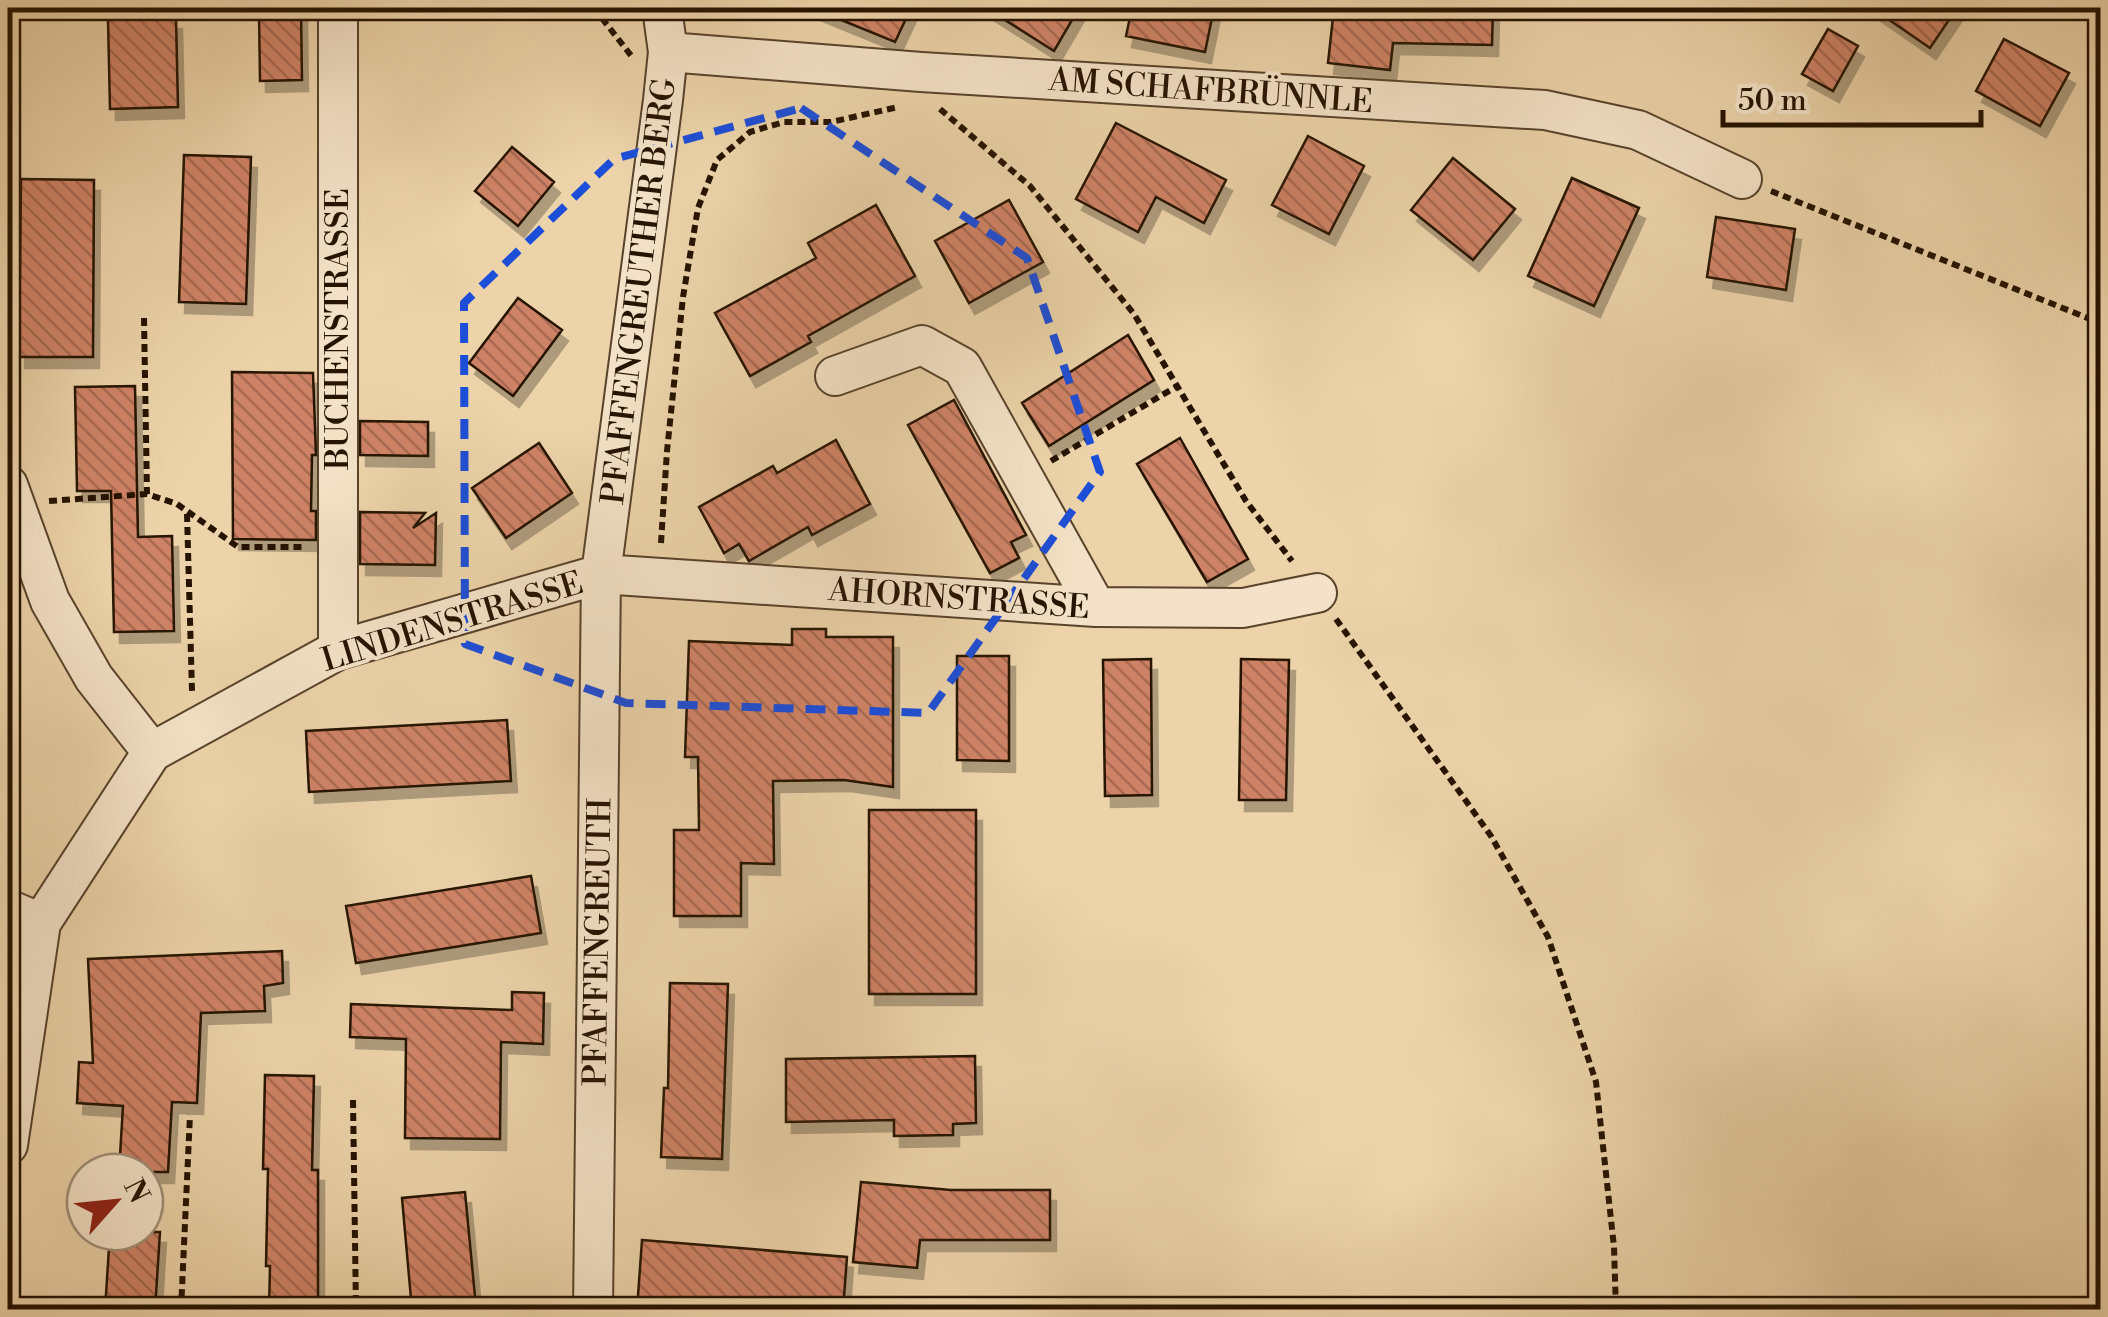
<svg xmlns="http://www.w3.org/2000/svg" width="2108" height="1317" viewBox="0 0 2108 1317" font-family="'Libre Bodoni',serif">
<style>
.building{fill:url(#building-back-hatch);stroke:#261301;stroke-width:2.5;filter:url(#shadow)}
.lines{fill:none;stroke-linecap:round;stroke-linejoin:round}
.street-casing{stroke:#58432b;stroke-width:42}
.path{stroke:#261301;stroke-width:6;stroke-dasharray:8 5;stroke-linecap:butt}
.street{stroke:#f3e2c7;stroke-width:38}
.marked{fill:none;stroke:#1d4ed8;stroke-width:8;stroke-dasharray:20 12;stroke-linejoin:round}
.labels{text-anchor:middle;stroke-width:8;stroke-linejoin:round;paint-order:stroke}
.street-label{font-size:32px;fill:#261301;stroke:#f3e2c7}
</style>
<defs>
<pattern id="building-back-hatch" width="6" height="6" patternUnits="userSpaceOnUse" patternTransform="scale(2.5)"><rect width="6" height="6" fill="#cf8366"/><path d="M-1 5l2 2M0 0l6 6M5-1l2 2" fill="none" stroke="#a86a52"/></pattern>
<filter id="shadow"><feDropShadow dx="6" dy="11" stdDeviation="0" flood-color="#0004"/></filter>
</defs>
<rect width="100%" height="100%" fill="#ecd3a9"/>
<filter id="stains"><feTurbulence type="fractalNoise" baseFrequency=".002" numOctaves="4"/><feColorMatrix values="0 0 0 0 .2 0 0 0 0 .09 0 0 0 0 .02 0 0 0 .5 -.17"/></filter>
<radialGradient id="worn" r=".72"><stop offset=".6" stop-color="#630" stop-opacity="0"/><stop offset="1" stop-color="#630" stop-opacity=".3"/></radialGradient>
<path class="building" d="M 812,8 L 911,8 L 895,42 Z
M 986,8 L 1079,8 L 1054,51 Z
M 1132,8 L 1214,8 L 1205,52 L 1126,36 Z
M 1334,8 L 1493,8 L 1492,45 L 1393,43 L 1390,70 L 1328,63 Z
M 1872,8 L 1957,8 L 1930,48 Z
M 301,11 L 302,80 L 260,81 L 259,12 Z
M 176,18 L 178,107 L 110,109 L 108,20 Z
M 1828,29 L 1858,46 L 1833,91 L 1802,74 Z
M 2004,39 L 2069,73 L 2040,126 L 1976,91 Z
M 1116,123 L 1226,180 L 1204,223 L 1156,197 L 1138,232 L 1076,199 Z
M 1308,136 L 1364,166 L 1329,234 L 1272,205 Z
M 512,147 L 554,182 L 518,226 L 475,191 Z
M 184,155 L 251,157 L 246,304 L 179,302 Z
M 1453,158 L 1515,209 L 1473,260 L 1411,210 Z
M 1572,178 L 1639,208 L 1594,306 L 1528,276 Z
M 21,179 L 94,180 L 93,357 L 19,357 Z
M 1009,200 L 1043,262 L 969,303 L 935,241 Z
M 876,205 L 915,276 L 808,336 L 811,342 L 750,376 L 715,313 L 816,258 L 808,243 Z
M 1716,217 L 1795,229 L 1786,290 L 1707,277 Z
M 518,298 L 562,330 L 513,396 L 469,363 Z
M 1128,335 L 1154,380 L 1049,446 L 1022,403 Z
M 232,372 L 313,373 L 316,455 L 312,455 L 311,511 L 316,511 L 316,540 L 233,539 Z
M 135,386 L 138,537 L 172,536 L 174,631 L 114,632 L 111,491 L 77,491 L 75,387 Z
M 954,400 L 1026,535 L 1011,542 L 1019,558 L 990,573 L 908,425 Z
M 360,421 L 428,422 L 428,456 L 360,455 Z
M 1180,438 L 1248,559 L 1207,582 L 1137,464 Z
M 836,440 L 870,504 L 812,535 L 808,527 L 749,561 L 739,544 L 724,553 L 699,507 L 773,466 L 777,473 Z
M 539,443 L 572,493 L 506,538 L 472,488 Z
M 360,512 L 425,513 L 413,528 L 436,513 L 435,565 L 360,564 Z
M 792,629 L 826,629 L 826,637 L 893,637 L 893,787 L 844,780 L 773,781 L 774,864 L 741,863 L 741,916 L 674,916 L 674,830 L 699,830 L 698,757 L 685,757 L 689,641 L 792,645 Z
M 957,656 L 1009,656 L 1009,761 L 957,760 Z
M 1151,659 L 1152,795 L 1105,796 L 1103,660 Z
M 1241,659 L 1289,660 L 1286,800 L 1239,800 Z
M 507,720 L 511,781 L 309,792 L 306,731 Z
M 869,810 L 976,810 L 976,994 L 869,994 Z
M 531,876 L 541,933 L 356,963 L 346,906 Z
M 282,951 L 283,983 L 264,986 L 265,1011 L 201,1013 L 197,1103 L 172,1102 L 168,1172 L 119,1172 L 123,1106 L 77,1103 L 79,1062 L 93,1063 L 88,959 Z
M 670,983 L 728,984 L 722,1159 L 661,1157 L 664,1088 L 668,1088 Z
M 512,992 L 544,993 L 543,1044 L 501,1042 L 500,1139 L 405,1138 L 406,1039 L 350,1037 L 351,1004 L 512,1010 Z
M 975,1056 L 976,1123 L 953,1124 L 953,1135 L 894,1136 L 894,1120 L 786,1122 L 786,1059 Z
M 265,1075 L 314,1076 L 312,1170 L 318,1170 L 318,1310 L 269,1310 L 270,1266 L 266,1266 L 268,1169 L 263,1169 Z
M 861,1182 L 951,1190 L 1050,1190 L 1050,1240 L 920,1240 L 917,1268 L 853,1262 Z
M 465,1192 L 476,1307 L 412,1310 L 402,1198 Z
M 110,1232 L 160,1232 L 155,1310 L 105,1310 Z
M 642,1240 L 847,1257 L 843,1310 L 637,1310 Z"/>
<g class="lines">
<g class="street-casing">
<path id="street" d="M 338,8 L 338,650
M 668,52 L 921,72 L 1545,110 L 1638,130 L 1742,179
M 835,376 L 922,345 L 962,367 L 1096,607
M 8,485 L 50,601 L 94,678 L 152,752
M 8,909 L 41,923
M 8,1145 L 41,923 L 152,752 L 338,650 L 601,574 L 1096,607 L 1243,608 L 1317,593
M 593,1310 L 601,574 L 663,100 L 668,52 L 662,8"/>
</g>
<path class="path" d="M 594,8 L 633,58
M 940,109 L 1030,186 L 1134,314 L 1246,501 L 1292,561
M 1771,191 L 2100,323
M 144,318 L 147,494
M 1051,461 L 1179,385
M 49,501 L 147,494 L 177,504 L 238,547 L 306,547
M 187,514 L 192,691
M 661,543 L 667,451 L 683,297 L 698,208 L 717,160 L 750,132 L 784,122 L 831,122 L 898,107
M 1336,619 L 1491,836 L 1548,937 L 1596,1082 L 1614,1247 L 1616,1310
M 353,1100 L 356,1310
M 181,1310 L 190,1115"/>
<use href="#street" class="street"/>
</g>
<path class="marked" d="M 801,108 L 1027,258 L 1100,472 L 928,713 L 626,703 L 465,644 L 464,303 L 614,159 Z"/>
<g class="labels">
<g class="street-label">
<text transform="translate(1211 90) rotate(4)" y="11">AM SCHAFBRÜNNLE</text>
<text transform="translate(638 291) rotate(-83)" y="11">PFAFFENGREUTHER BERG</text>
<text transform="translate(337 329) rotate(-90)" y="11">BUCHENSTRASSE</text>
<text transform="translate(959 598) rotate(4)" y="11">AHORNSTRASSE</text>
<text transform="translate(452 621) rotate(-17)" y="11">LINDENSTRASSE</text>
<text transform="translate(597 942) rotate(-89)" y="11">PFAFFENGREUTH</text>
</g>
</g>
<rect width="2108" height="1317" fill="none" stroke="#ecd3a9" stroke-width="40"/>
<rect x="10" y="10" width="2088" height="1297" fill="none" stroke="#261301" stroke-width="5"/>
<rect x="20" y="20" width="2068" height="1277" fill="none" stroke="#261301" stroke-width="2.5"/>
<g transform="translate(115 1202) rotate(63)"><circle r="48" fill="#f3e2c7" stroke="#a18f78" stroke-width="2.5"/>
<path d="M0-8L18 38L0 25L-18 38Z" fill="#8f2418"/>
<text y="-15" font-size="28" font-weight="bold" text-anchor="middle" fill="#261301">N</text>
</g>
<path d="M1723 110v15h258v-15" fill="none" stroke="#261301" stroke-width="5"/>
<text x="1738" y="110" font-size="30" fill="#261301" stroke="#f3e2c7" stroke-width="8" paint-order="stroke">50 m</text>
<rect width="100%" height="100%" filter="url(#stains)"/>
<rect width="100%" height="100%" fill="url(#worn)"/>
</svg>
